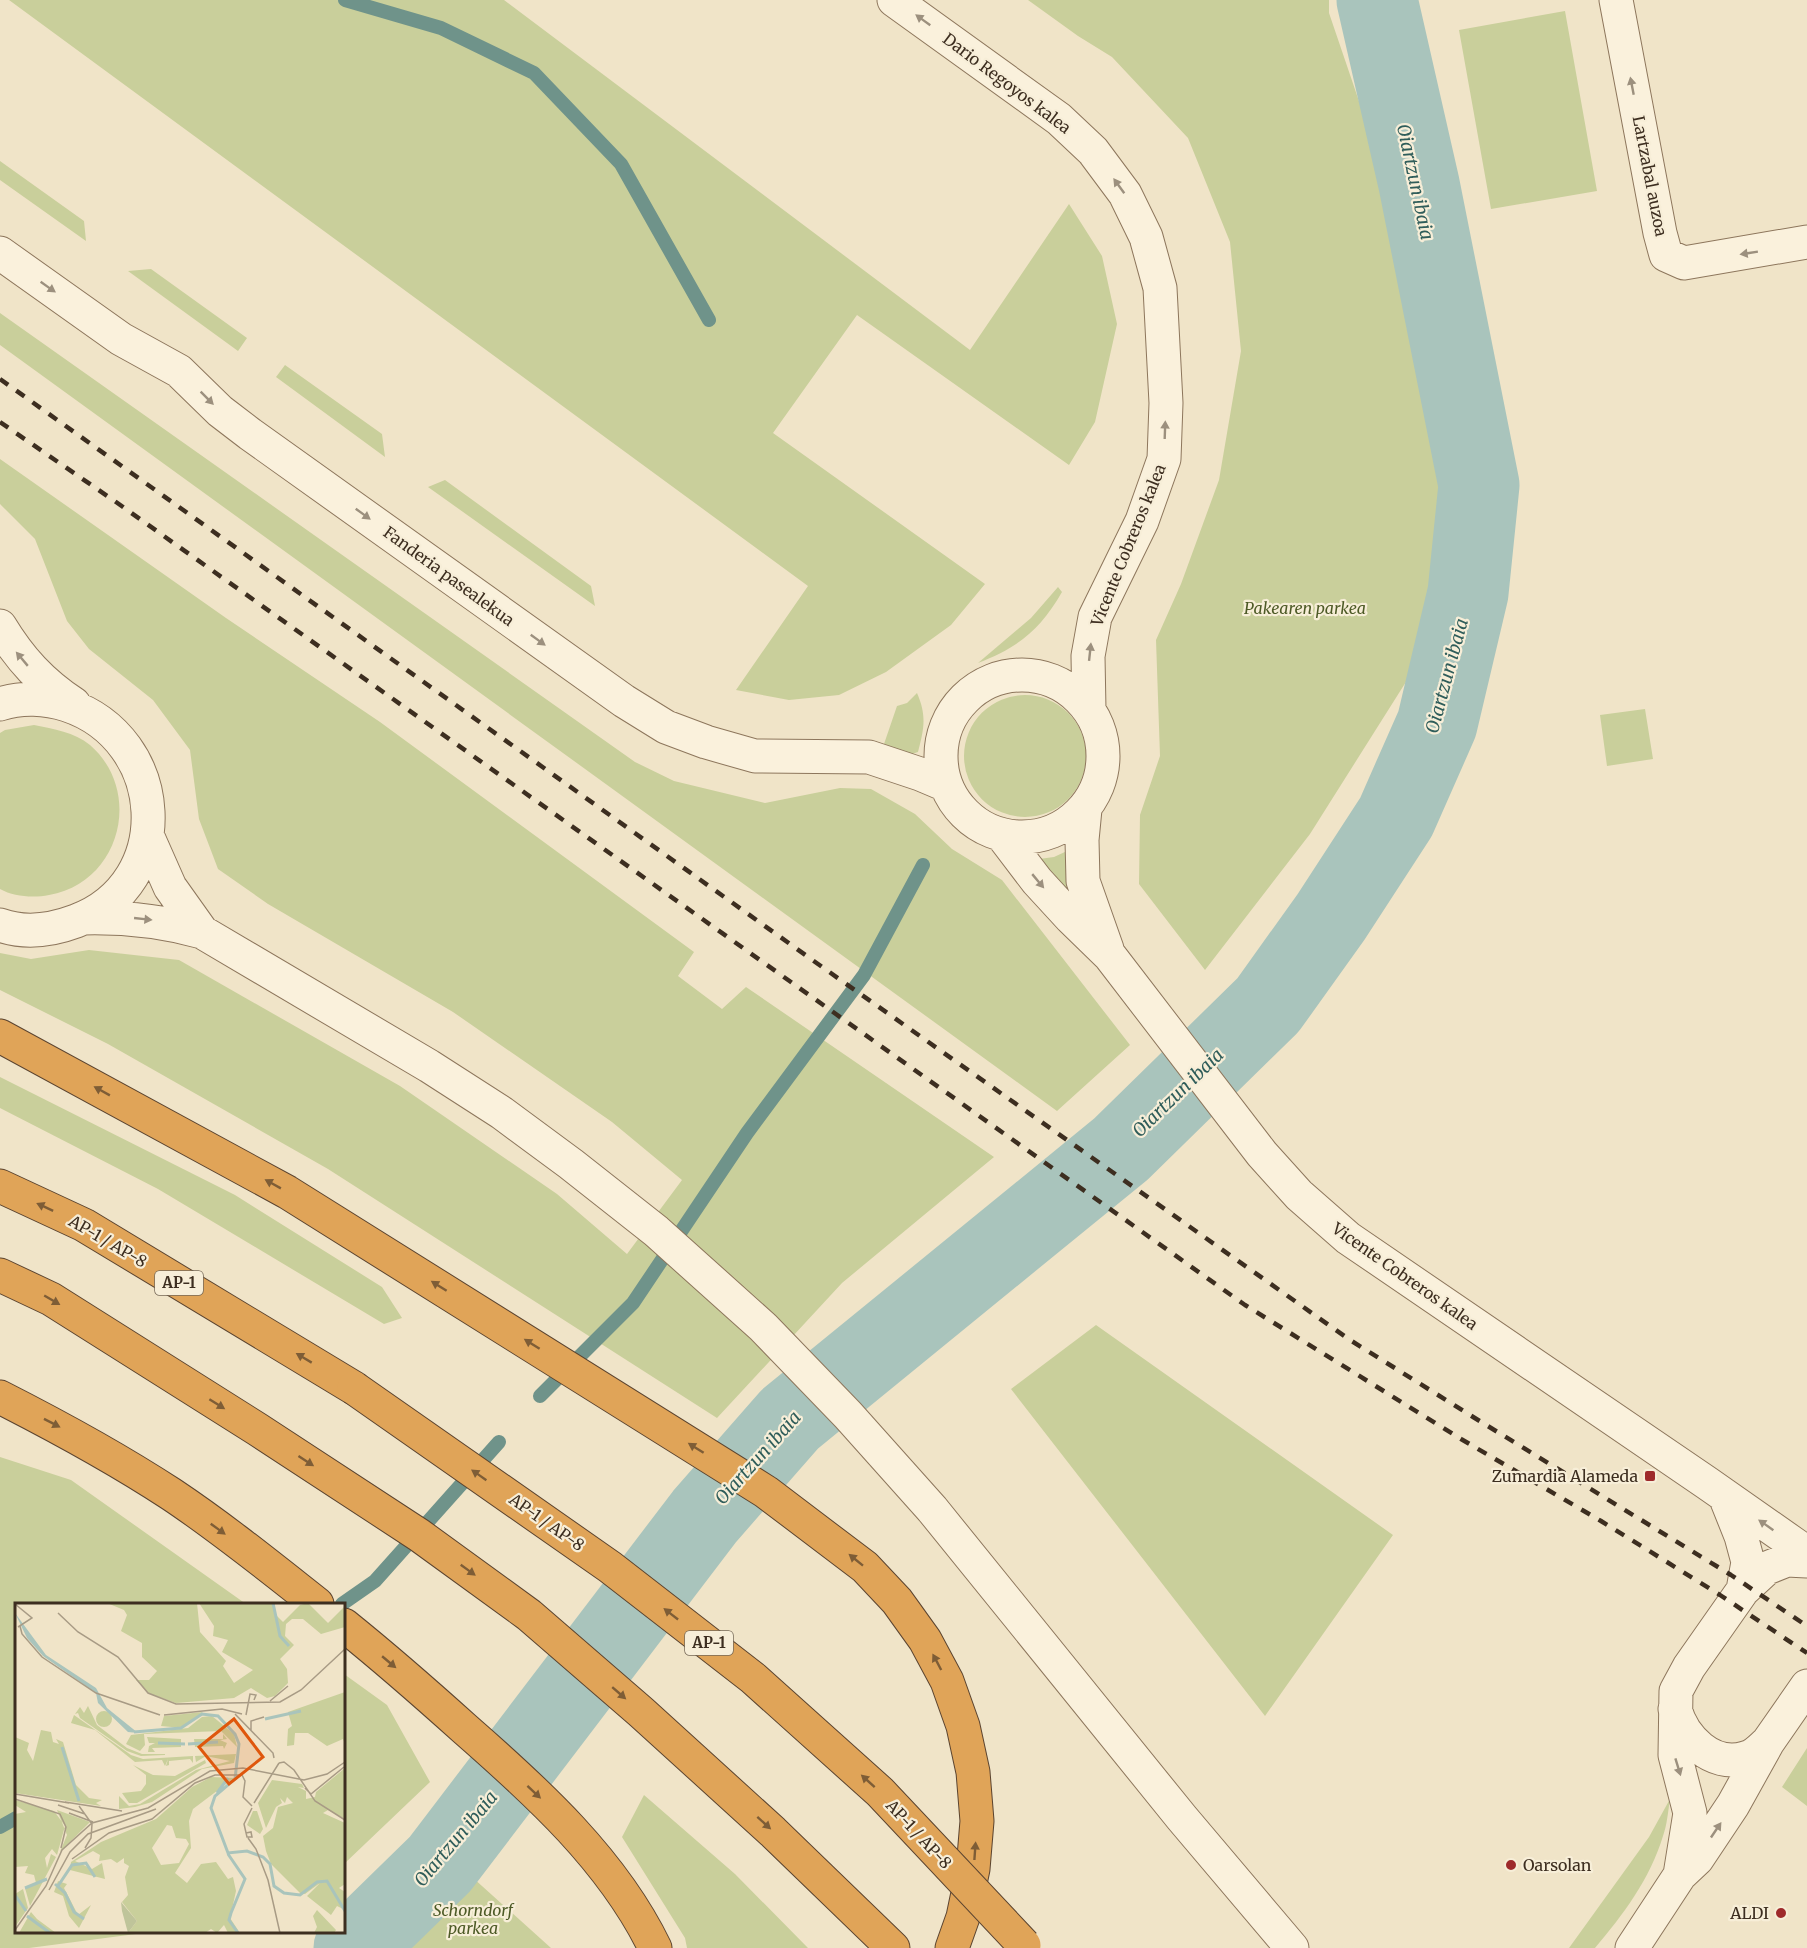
<svg xmlns="http://www.w3.org/2000/svg" width="1807" height="1948" viewBox="0 0 1807 1948" font-family="Merriweather,serif">
<style>
.green{fill:#c9cf9b}
.lines{fill:none;stroke-linecap:round;stroke-linejoin:round}
.stream{stroke:#6f938a;stroke-width:14}
.river{stroke:#a9c4bc;stroke-width:81}
.street-casing{stroke:#8d765c;stroke-width:35}
.highway-casing{stroke:#5b4430;stroke-width:35}
.street{stroke:#faf1dc;stroke-width:33}
.highway{stroke:#e0a458;stroke-width:33}
.rail{stroke:#3d2e20;stroke-width:4.5;stroke-dasharray:10 10;stroke-linecap:butt}
.highway-bridge-casing{stroke:#5b4430;stroke-width:35;stroke-linecap:butt}
.highway-bridge{stroke:#e0a458;stroke-width:33}
.oneway{fill:#9c907e}
.oneway2{fill:#7e5d36}
.poi-dot{fill:#9e2a2b;stroke:#f7eed8;stroke-width:2}
.labels{text-anchor:middle;stroke-width:4.5;stroke-linejoin:round;paint-order:stroke}
.shield{fill:#f7eed8;stroke:#756857;stroke-width:1.5}
.shield-label{font-size:15px;font-weight:bold;fill:#3d2e20}
.street-label{font-size:16px;fill:#3d2e20;stroke:#f7eed8}
.park-label{font-size:16px;font-style:italic;fill:#4d5a26;stroke:#f7eed8}
.poi-label{font-size:16px;fill:#3d2e20;stroke:#f7eed8;text-anchor:end}
.water-label{font-size:18px;font-style:italic;fill:#2f5d5a;stroke:#f7eed8}
.inset-river{fill:none;stroke:#a9c4bc;stroke-width:3}
.inset-road{fill:none;stroke:#a89b85;stroke-width:1.5}
.view{fill:#df570d;fill-opacity:0.15;stroke:#df570d;stroke-width:3}
.inset-edge{fill:none;stroke:#3d2e20;stroke-width:3}
</style>
<rect width="100%" height="100%" fill="#f0e4c8"/>
<path class="green" d="M 9,0 L 504,0 L 970,350 L 1069,204 L 1102,256 L 1117,324 L 1095,422 L 1069,465 L 857,315 L 773,433 L 985,584 L 951,625 L 886,672 L 839,695 L 789,700 L 736,690 L 808,586 Z
M 1028,0 L 1329,0 L 1329,13 L 1379,160 L 1410,283 L 1441,465 L 1428,647 L 1310,834 L 1205,970 L 1139,884 L 1140,815 L 1160,756 L 1156,640 L 1181,584 L 1219,480 L 1241,351 L 1230,242 L 1188,138 L 1112,57 L 1078,36 Z
M 1565,11 L 1597,191 L 1491,209 L 1459,30 Z
M 0,161 L 84,221 L 86,241 L 0,180 Z
M 151,269 L 247,338 L 238,351 L 128,271 Z
M 0,313 L 635,762 L 674,781 L 765,803 L 840,788 L 871,789 L 915,814 L 952,849 L 1002,880 L 1130,1045 L 1057,1111 L 0,345 Z
M 285,365 L 382,434 L 385,457 L 276,377 Z
M 0,459 L 226,618 L 380,722 L 694,952 L 678,976 L 722,1009 L 746,987 L 994,1157 L 842,1283 L 717,1418 L 328,1169 L 108,1044 L 0,990 L 0,953 L 31,959 L 89,950 L 179,960 L 400,1086 L 557,1194 L 627,1254 L 682,1180 L 612,1122 L 453,1012 L 268,904 L 218,869 L 199,819 L 190,750 L 153,700 L 89,649 L 67,621 L 35,539 L 0,504 Z
M 445,480 L 591,586 L 595,606 L 428,487 Z
M 1058,587 L 1062,592 C 1040,630 1019,647 978,663 L 1031,618 Z
M 917,693 C 927,716 924,729 918,752 L 912,754 L 884,744 L 897,706 L 907,703 Z
M964 756a61 61 0 1 1 122 0a61 61 0 1 1-122 0Z
M 1645,709 L 1653,759 L 1607,766 L 1600,715 Z
M 34,725 C 54,729 74,732 90,745 C 144,792 120,883 49,895 C 34,898 14,897 0,889 L 0,733 L 5,730 Z
M 1067,851 L 1077,908 L 1054,874 L 1039,859 L 1054,857 Z
M 0,1077 L 235,1195 L 382,1287 L 402,1318 L 384,1324 L 158,1189 L 0,1108 Z
M 1096,1325 L 1393,1535 L 1265,1716 L 1011,1389 Z
M 0,1457 L 71,1480 L 246,1604 L 16,1604 L 16,1932 L 151,1932 L 29,1948 L 0,1948 Z
M 344,1674 L 387,1705 L 430,1782 L 344,1864 Z
M 1807,1748 L 1807,1806 L 1782,1787 Z
M 644,1795 L 735,1874 L 808,1948 L 687,1948 L 685,1938 L 622,1837 Z
M 1670,1799 C 1668,1812 1667,1825 1663,1836 C 1650,1879 1623,1915 1595,1948 L 1569,1948 L 1649,1837 Z
M 472,1877 L 551,1948 L 406,1948 Z"/>
<g class="lines">
<path class="stream" d="M 345,0 L 441,28 L 534,73 L 621,164 L 709,320
M 540,1396 L 633,1303 L 747,1133 L 864,975 L 923,865
M 342,1604 L 375,1581 L 499,1442
M 0,1827 L 16,1818"/>
<path class="river" d="M 354,1948 L 440,1864 L 705,1516 L 790,1419 L 1121,1149 L 1268,1005 L 1331,917 L 1396,817 L 1437,724 L 1468,593 L 1479,485 L 1419,184 L 1377,0"/>
<g class="street-casing">
<path id="street" d="M 894,0 L 1059,119 L 1093,151 L 1125,194 L 1146,237 L 1160,288 L 1166,403 L 1164,459 L 1142,521 L 1095,617 L 1088,656 L 1089,710
M 1616,0 L 1660,233 L 1666,255 L 1684,263 L 1807,242
M 0,253 L 121,339 L 179,371 L 220,411 L 250,434 L 624,701 L 666,727 L 706,742 L 755,756 L 869,757 L 920,774 L 946,785
M 0,626 C 20,659 42,683 74,704
M941 756a81 81 0 1 1 162 0a81 81 0 1 1-162 0Z
M 0,704 C 21,697 46,698 67,705 C 169,739 178,883 76,921 C 52,930 25,934 0,925
M 1085,809 L 1082,840 L 1083,881 L 1107,949
M 147,835 L 170,887 L 202,932
M 1002,835 L 1037,881 L 1071,918 L 1110,956 L 1262,1154 L 1299,1195 L 1348,1238 L 1707,1483 L 1807,1553
M 84,918 C 125,917 162,921 202,932 L 429,1066 L 502,1113 L 571,1164 L 656,1231 L 763,1327 L 848,1415 L 932,1509 L 1182,1818 L 1292,1948
M 1725,1496 L 1741,1536 L 1748,1562 L 1743,1590
M 1675,1709 C 1683,1738 1712,1768 1745,1758 C 1755,1756 1761,1748 1768,1742
M 1680,1875 L 1690,1813 L 1675,1755 L 1676,1691 L 1689,1667 L 1743,1590 L 1767,1568 L 1787,1560 L 1807,1561
M 1632,1948 L 1680,1875 L 1697,1859 L 1733,1805 L 1768,1742 L 1807,1686"/>
</g>
<g class="highway-casing">
<path id="highway" d="M 0,1036 L 287,1192 L 766,1492 L 865,1567 L 897,1601 L 925,1640 L 947,1681 L 963,1726 L 973,1772 L 977,1821 L 973,1869 L 963,1917 L 952,1948
M 0,1186 L 84,1225 L 354,1388
M 0,1275 L 51,1299 L 257,1429 L 419,1535 L 529,1615 L 641,1712 L 773,1832 L 893,1948
M 0,1397 C 59,1427 116,1458 171,1494 C 222,1528 270,1567 317,1604
M 344,1625 C 385,1658 425,1693 465,1729 C 537,1792 613,1861 655,1948"/>
</g>
<use href="#street" class="street"/>
<use href="#highway" class="highway"/>
<path class="rail" d="M 0,379 L 818,964 L 1350,1340 L 1478,1420 L 1731,1575 L 1807,1626
M 0,422 L 116,502 L 1245,1305 L 1461,1439 L 1601,1521 L 1720,1595 L 1807,1653"/>
<g class="highway-bridge-casing">
<path id="highway-bridge" d="M 354,1388 L 610,1567 L 753,1678 L 880,1792 L 1024,1945"/>
</g>
<use href="#highway-bridge" class="highway-bridge"/>
</g>
<defs><path id="oneway-solid" d="M-6-.8H1V-3.2L6.5 0L1 3.2V.8H-6Z" transform="scale(1.5)"/></defs>
<g class="oneway">
<use href="#oneway-solid" transform="translate(923 20) rotate(-144)"/>
<use href="#oneway-solid" transform="translate(1632 86) rotate(-101)"/>
<use href="#oneway-solid" transform="translate(1119 186) rotate(-126)"/>
<use href="#oneway-solid" transform="translate(1749 253) rotate(171)"/>
<use href="#oneway-solid" transform="translate(48 287) rotate(35)"/>
<use href="#oneway-solid" transform="translate(207 398) rotate(45)"/>
<use href="#oneway-solid" transform="translate(1165 430) rotate(-88)"/>
<use href="#oneway-solid" transform="translate(363 514) rotate(36)"/>
<use href="#oneway-solid" transform="translate(538 640) rotate(36)"/>
<use href="#oneway-solid" transform="translate(1090 652) rotate(-84)"/>
<use href="#oneway-solid" transform="translate(22 659) rotate(-130)"/>
<use href="#oneway-solid" transform="translate(1038 881) rotate(50)"/>
<use href="#oneway-solid" transform="translate(143 919) rotate(6)"/>
<use href="#oneway-solid" transform="translate(1766 1525) rotate(-145)"/>
<use href="#oneway-solid" transform="translate(1678 1767) rotate(73)"/>
<use href="#oneway-solid" transform="translate(1716 1830) rotate(-56)"/>
</g>
<g class="oneway2">
<use href="#oneway-solid" transform="translate(102 1091) rotate(-151)"/>
<use href="#oneway-solid" transform="translate(273 1184) rotate(-151)"/>
<use href="#oneway-solid" transform="translate(45 1207) rotate(-155)"/>
<use href="#oneway-solid" transform="translate(439 1286) rotate(-148)"/>
<use href="#oneway-solid" transform="translate(52 1300) rotate(30)"/>
<use href="#oneway-solid" transform="translate(532 1344) rotate(-148)"/>
<use href="#oneway-solid" transform="translate(304 1358) rotate(-149)"/>
<use href="#oneway-solid" transform="translate(217 1404) rotate(32)"/>
<use href="#oneway-solid" transform="translate(52 1423) rotate(27)"/>
<use href="#oneway-solid" transform="translate(696 1448) rotate(-148)"/>
<use href="#oneway-solid" transform="translate(306 1461) rotate(33)"/>
<use href="#oneway-solid" transform="translate(479 1475) rotate(-145)"/>
<use href="#oneway-solid" transform="translate(218 1529) rotate(36)"/>
<use href="#oneway-solid" transform="translate(856 1560) rotate(-141)"/>
<use href="#oneway-solid" transform="translate(468 1570) rotate(36)"/>
<use href="#oneway-solid" transform="translate(671 1614) rotate(-142)"/>
<use href="#oneway-solid" transform="translate(389 1662) rotate(40)"/>
<use href="#oneway-solid" transform="translate(937 1662) rotate(-118)"/>
<use href="#oneway-solid" transform="translate(619 1693) rotate(41)"/>
<use href="#oneway-solid" transform="translate(868 1781) rotate(-138)"/>
<use href="#oneway-solid" transform="translate(534 1792) rotate(43)"/>
<use href="#oneway-solid" transform="translate(764 1823) rotate(42)"/>
<use href="#oneway-solid" transform="translate(975 1851) rotate(-86)"/>
</g>
<g class="poi-dot">
<rect x="1644" y="1470" width="12" height="12" rx="3"/>
<circle cx="1511" cy="1865" r="6"/>
<circle cx="1781" cy="1913" r="6"/>
</g>
<g class="labels">
<g class="shield">
<rect x="155" y="1271" width="48" height="24" rx="4.5"/>
<rect x="685" y="1631" width="48" height="24" rx="4.5"/>
</g>
<g class="shield-label">
<text x="179" y="1288">AP-1</text>
<text x="709" y="1648">AP-1</text>
</g>
<g class="street-label">
<text transform="translate(1007 83) rotate(37)" y="6">Dario Regoyos kalea</text>
<text transform="translate(1650 176) rotate(79)" y="6">Lartzabal auzoa</text>
<text transform="translate(1128 545) rotate(-68)" y="6">Vicente Cobreros kalea</text>
<text transform="translate(449 576) rotate(36)" y="6">Fanderia pasealekua</text>
<text transform="translate(108 1241) rotate(30)" y="6">AP-1 / AP-8</text>
<text transform="translate(1405 1276) rotate(35)" y="6">Vicente Cobreros kalea</text>
<text transform="translate(547 1522) rotate(35)" y="6">AP-1 / AP-8</text>
<text transform="translate(919 1834) rotate(47)" y="6">AP-1 / AP-8</text>
</g>
<g class="park-label">
<text x="1305" y="614">Pakearen parkea</text>
<text x="473" y="1916">Schorndorf<tspan x="473" dy="18">parkea</tspan></text>
</g>
<g class="poi-label">
<text x="1638" y="1482">Zumardia Alameda</text>
<text x="1523" y="1871" text-anchor="start">Oarsolan</text>
<text x="1769" y="1919">ALDI</text>
</g>
<g class="water-label">
<text transform="translate(1415 182) rotate(78)" y="6">Oiartzun ibaia</text>
<text transform="translate(1447 676) rotate(-75)" y="6">Oiartzun ibaia</text>
<text transform="translate(1178 1093) rotate(-44)" y="6">Oiartzun ibaia</text>
<text transform="translate(758 1458) rotate(-48)" y="6">Oiartzun ibaia</text>
<text transform="translate(456 1839) rotate(-50)" y="6">Oiartzun ibaia</text>
</g>
</g>
<g transform="translate(15 1603)">
<rect width="330" height="330" fill="#f0e4c8"/>
<path d="M 182,0 L 185,29 L 211,58 L 208,63 L 219,80 L 238,67 L 207,49 L 213,37 L 198,33 L 199,23 L 184,0 L 260,0 L 260,11 L 268,19 L 285,2 L 293,0 L 313,20 L 330,3 L 330,24 L 306,31 L 288,16 L 277,16 L 271,21 L 270,33 L 279,42 L 265,56 L 272,66 L 273,80 L 260,93 L 252,95 L 236,85 L 219,95 L 161,100 L 133,90 L 121,77 L 134,77 L 142,68 L 127,54 L 127,40 L 106,28 L 112,12 L 109,7 L 92,0 ZM 330,89 L 330,141 L 328,136 L 312,143 L 293,130 L 280,130 L 279,142 L 272,143 L 273,126 L 277,123 L 273,109 ZM 73,103 L 82,122 L 112,145 L 127,151 L 150,151 L 150,152 L 126,153 L 112,148 L 65,115 L 63,110 L 60,111 L 65,104 L 69,110 ZM81 116a8 8 0 1 1 16 0a8 8 0 1 1-16 0ZM 188,109 L 167,125 L 146,123 L 149,113 ZM 59,112 L 116,152 L 128,156 L 178,153 L 178,160 L 175,156 L 154,158 L 154,162 L 151,163 L 153,156 L 150,163 L 147,157 L 120,159 L 80,127 L 56,120 ZM 197,113 L 219,131 L 222,144 L 206,128 L 129,131 L 130,142 L 125,148 L 111,141 L 116,132 L 173,125 L 187,114 ZM 26,127 L 36,129 L 38,139 L 44,141 L 41,136 L 48,139 L 61,182 L 74,195 L 87,197 L 81,200 L 86,203 L 0,190 L 0,134 L 14,140 L 12,147 L 18,158 ZM 208,131 L 212,136 L 205,137 L 212,140 L 209,146 L 208,143 L 180,144 L 179,136 L 208,136 ZM 132,134 L 166,136 L 166,144 L 137,145 L 140,149 L 133,149 L 134,143 L 140,140 L 134,140 ZM 221,151 L 219,160 L 187,166 L 137,199 L 120,204 L 104,206 L 104,193 L 114,203 L 125,201 L 181,167 L 215,158 L 191,153 L 181,159 L 180,153 ZM 190,157 L 191,160 L 122,200 L 114,200 L 107,190 L 126,188 L 131,181 L 131,172 L 118,162 L 138,172 L 160,173 ZM 330,165 L 330,216 L 313,207 L 308,210 L 330,220 L 330,281 L 324,285 L 330,289 L 330,302 L 328,306 L 322,303 L 316,312 L 292,293 L 305,280 L 290,291 L 285,290 L 256,261 L 251,248 L 248,233 L 258,225 L 263,204 L 278,200 L 272,194 L 270,200 L 265,195 L 267,200 L 261,204 L 251,225 L 243,200 L 257,177 L 287,181 L 289,185 L 283,184 L 291,188 L 291,196 L 300,194 L 301,189 ZM 196,174 L 219,175 L 178,206 L 174,218 L 176,245 L 160,270 L 172,280 L 186,261 L 201,259 L 213,276 L 218,274 L 221,288 L 215,315 L 225,330 L 213,330 L 209,322 L 202,330 L 196,326 L 190,330 L 113,330 L 122,318 L 107,299 L 113,292 L 110,274 L 114,263 L 109,260 L 109,255 L 102,260 L 96,256 L 84,258 L 85,252 L 78,248 L 60,258 L 77,266 L 87,260 L 90,276 L 55,267 L 56,259 L 86,239 L 141,216 L 177,184 ZM 152,222 L 157,223 L 161,235 L 171,236 L 174,241 L 164,260 L 146,262 L 137,245 ZM 0,197 L 39,208 L 50,223 L 42,252 L 37,246 L 30,255 L 32,265 L 36,251 L 41,254 L 15,303 L 10,285 L 21,280 L 19,272 L 10,270 L 13,263 L 0,264 L 0,211 L 11,209 L 0,202 ZM 42,207 L 75,219 L 45,249 L 52,232 ZM 238,208 L 242,208 L 248,226 L 245,231 L 232,222 ZM 43,278 L 52,281 L 49,285 L 63,312 L 76,302 L 64,325 L 54,313 L 48,293 L 39,289 ZM 8,286 L 13,305 L 0,324 L 0,291 ZM 302,307 L 321,327 L 319,330 L 299,330 L 302,324 L 298,313 ZM 16,309 L 22,316 L 41,330 L 4,330 Z" fill="#c9cf9b" fill-rule="evenodd"/>
<path d="M 106,299 L 122,318 L 113,330 L 107,308 Z" fill="#bfc49a"/>
<path d="M 0,10 L 31,52 L 81,85 L 92,105 L 123,130 L 113,129 L 83,100 L 81,90 L 28,53 L 12,35 Z" fill="#a9c4bc"/>
<path class="inset-river" d="M 258,0 L 265,33 L 274,43M 250,116 L 286,108M 119,129 L 166,125 L 187,111 L 203,113 L 220,131 L 224,141 L 220,176 L 200,193 L 196,205 L 213,250 L 232,248 L 248,254 L 255,261 L 259,283 L 269,290 L 285,292 L 302,279 L 312,278 L 330,308M 143,140 L 170,141M 173,141 L 203,139M 47,144 L 64,198M 202,190 L 213,175M 213,251 L 230,276 L 216,310M 40,281 L 50,290 L 59,309 L 69,316M 43,283 L 57,262 L 71,260 L 80,274M 10,285 L 32,276M 0,292 L 11,308M 216,310 L 214,317 L 223,330M 12,313 L 35,330"/>
<path class="inset-road" d="M 0,1 L 17,15 L 3,24M 43,10 L 63,29 L 103,54 L 133,90 L 161,101 L 265,99 L 286,87 L 330,46M 5,23 L 7,31 L 27,54 L 81,90 L 145,112M 255,98 L 273,83M 220,111 L 258,150 L 259,155M 149,112 L 207,106 L 227,111M 231,112 L 235,91 L 241,92 L 239,97M 236,127 L 236,118 L 249,114M 264,160 L 269,159 L 279,167 L 300,198 L 330,217M 290,185 L 296,191 L 329,164M 0,191 L 54,200M 0,196 L 45,211 L 51,224 L 46,245M 50,199 L 107,208M 239,200 L 264,160M 43,202 L 70,211M 64,203 L 77,221 L 76,235 L 70,245M 54,210 L 78,219M 231,230 L 236,229 L 237,234 L 232,234 L 229,221 L 237,205M 233,235 L 241,246 L 253,277 L 265,330M 57,256 L 94,230 L 137,216 L 180,180 L 200,172 L 227,172 L 230,178 L 228,194 L 237,203M 34,287 L 55,249 L 73,231 L 141,206M 0,327 L 31,283 L 47,247 L 77,220 L 133,205 L 195,168 L 228,165 L 289,177 L 312,171 L 330,159"/>
<path class="view" d="M 219,116 L 248,154 L 214,181 L 184,144 Z"/>
<rect width="330" height="330" class="inset-edge"/>
</g>
</svg>
